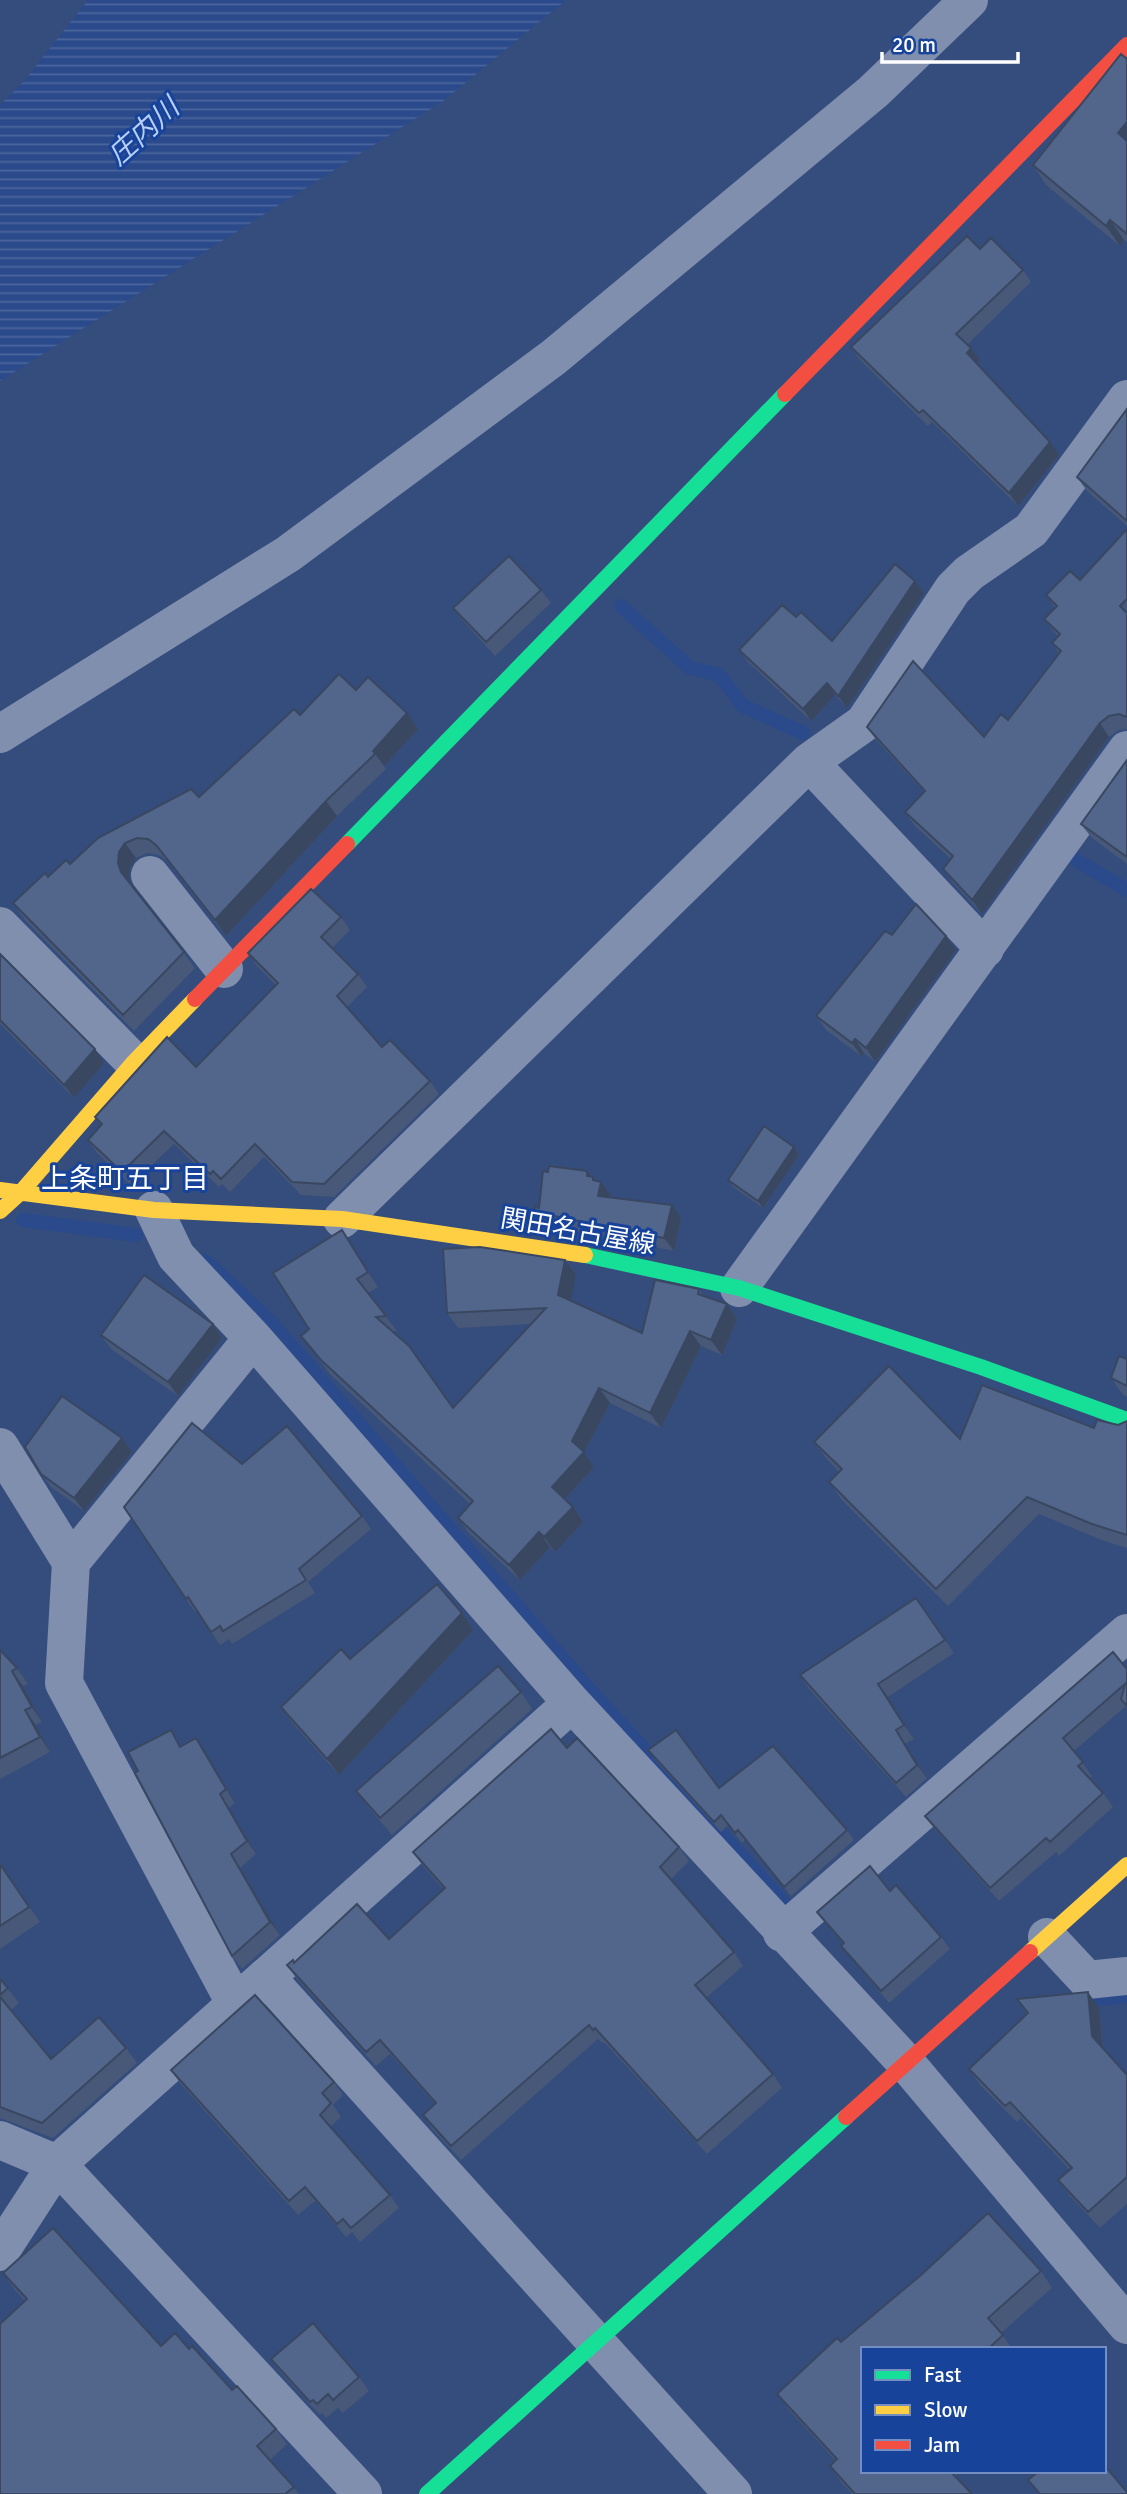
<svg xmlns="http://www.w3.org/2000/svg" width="1127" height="2494" viewBox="0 0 1127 2494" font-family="Signika,'Noto Sans JP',sans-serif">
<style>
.water{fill:url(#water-rules)}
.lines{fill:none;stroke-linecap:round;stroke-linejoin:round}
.stream{stroke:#2b4a8b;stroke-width:14}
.street{stroke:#808fae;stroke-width:38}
.fast{stroke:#16e098;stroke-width:16}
.slow{stroke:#ffcf43;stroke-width:16}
.jam{stroke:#f24e42;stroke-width:16}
.wall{fill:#475878}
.shaded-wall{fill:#394761}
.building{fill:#52668b;stroke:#394761;stroke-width:2}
.labels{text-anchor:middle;stroke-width:6;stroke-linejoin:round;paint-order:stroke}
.street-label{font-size:26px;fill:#fff;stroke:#17439a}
.water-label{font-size:28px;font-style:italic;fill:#b8cff8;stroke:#17439a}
.neighbourhood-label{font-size:28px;fill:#fff;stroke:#17439a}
</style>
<defs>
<pattern id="water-rules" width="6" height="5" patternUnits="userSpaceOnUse" patternTransform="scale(1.75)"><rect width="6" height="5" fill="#2b4a8b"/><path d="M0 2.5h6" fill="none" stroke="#4b659c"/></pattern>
</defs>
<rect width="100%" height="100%" fill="#354d7c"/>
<path class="water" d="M 88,0 L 566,0 L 442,102 L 0,381 L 0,105 L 24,81 Z"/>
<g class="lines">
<path class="stream" d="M 621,606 L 690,668 L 719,675 L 743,706 L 803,733
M 1076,860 L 1127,890
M 23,1220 L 136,1235
M 206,1261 L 270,1321 L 590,1690 L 797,1917
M 1076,2001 L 1127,1996"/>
<path class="street" d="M 0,734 L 288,554 L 554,357 L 873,92 L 969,0
M 809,762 L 985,949
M 150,875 L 224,969
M 0,926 L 134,1062
M 154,1210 L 176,1256 L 253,1338 L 572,1703 L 907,2064 L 1127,2325
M 342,1219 L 809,762 L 864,723 L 953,589 L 969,573 L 1031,530 L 1127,399
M 739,1288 L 1127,750
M 0,1447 L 71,1562
M 782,1933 L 1127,1633
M 1047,1937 L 1087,1980 L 1127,1976
M 266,1977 L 733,2494
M 235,2003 L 64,1683 L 71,1562 L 253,1338
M 0,2140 L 57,2164 L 363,2494
M 0,2252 L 57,2164 L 572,1703"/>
<path class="fast" d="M 347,844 L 785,394
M 585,1255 L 739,1288 L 981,1367 L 1127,1420
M 427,2494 L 846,2117"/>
<path class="slow" d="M 0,1190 L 154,1210 L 342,1219 L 585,1255
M 0,1211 L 22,1191 L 134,1062 L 195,999
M 1030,1952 L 1127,1865"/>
<path class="jam" d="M 785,394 L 1127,45
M 195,999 L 347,844
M 846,2117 L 1030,1952"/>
</g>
<path class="wall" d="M 1127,59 L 1127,242 L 1124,240 L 1120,246 L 1046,185 L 1033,165 Z
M 980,249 L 1023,270 L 1031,282 L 967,345 L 980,360 L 977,364 L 1059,455 L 1018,506 L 932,422 L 928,426 L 860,360 L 851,347 Z
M 1127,409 L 1127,526 L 1087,491 L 1077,477 Z
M 1127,529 L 1127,729 L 1119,730 L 1109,737 L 982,914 L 953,883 L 943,869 L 951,859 L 915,826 L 905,812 L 924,792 L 877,741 L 867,727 L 984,737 L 1008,720 L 1059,653 L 1052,643 L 1058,637 L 1044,619 L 1055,608 L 1046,595 L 1080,580 Z
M 541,590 L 551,603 L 495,656 L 463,621 L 453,608 Z
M 924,593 L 847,708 L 835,695 L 811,721 L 748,662 L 739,650 L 796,617 L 832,641 Z
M 356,690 L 418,729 L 384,766 L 386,769 L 337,816 L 226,936 L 167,861 L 159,855 L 148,853 L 136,858 L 130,868 L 129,879 L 131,884 L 195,968 L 134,1031 L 24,919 L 13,903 L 48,877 L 70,864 L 199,797 L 300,715 Z
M 1127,760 L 1127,864 L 1091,837 L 1081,824 Z
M 341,917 L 350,930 L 332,948 L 358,974 L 367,987 L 347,1007 L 382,1047 L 430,1081 L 439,1094 L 334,1197 L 301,1195 L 264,1157 L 230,1192 L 222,1184 L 219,1187 L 174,1144 L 131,1185 L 97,1153 L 88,1140 L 101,1125 L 95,1117 L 196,1067 L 276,985 L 257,966 L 248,953 Z
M 892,935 L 946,936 L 956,950 L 875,1062 L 864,1053 L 861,1056 L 826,1030 L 816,1016 Z
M 0,954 L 104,1063 L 74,1098 L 0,1024 Z
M 794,1147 L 799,1155 L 763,1208 L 733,1187 L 728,1180 Z
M 590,1176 L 610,1195 L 609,1197 L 681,1218 L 674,1251 L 544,1225 L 534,1212 L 539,1208 Z
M 352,1245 L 378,1287 L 368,1293 L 397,1331 L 393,1331 L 453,1408 L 531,1324 L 458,1328 L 447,1313 L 565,1260 L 576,1275 L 570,1300 L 642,1333 L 699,1289 L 704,1296 L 727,1304 L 737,1319 L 722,1355 L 701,1346 L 661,1428 L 610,1403 L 584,1452 L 594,1467 L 565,1499 L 573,1507 L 583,1522 L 555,1552 L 550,1547 L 520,1580 L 469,1533 L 458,1518 L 470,1504 L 331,1375 L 301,1336 L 309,1329 Z
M 213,1324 L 222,1338 L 178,1396 L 111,1349 L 101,1335 Z
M 1127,1359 L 1127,1397 L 1123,1395 L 1111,1378 Z
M 1127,1421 L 1127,1548 L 1104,1541 L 1039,1514 L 948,1606 L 841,1499 L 829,1482 L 839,1472 L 826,1458 L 814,1442 L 960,1439 L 1094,1428 L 1118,1425 Z
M 122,1438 L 132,1452 L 84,1511 L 51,1487 L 41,1474 Z
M 242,1464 L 362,1516 L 371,1529 L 308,1582 L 315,1593 L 232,1644 L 229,1639 L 220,1645 L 197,1611 L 195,1612 L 186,1599 Z
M 916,1598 L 954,1653 L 888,1697 L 914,1739 L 905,1744 L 927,1778 L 906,1797 L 809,1689 L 800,1675 Z
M 462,1613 L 473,1630 L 339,1775 L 293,1724 L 281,1707 L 350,1659 Z
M 0,1650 L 17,1668 L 28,1684 L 23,1686 L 42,1722 L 36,1725 L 50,1752 L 0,1779 Z
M 1127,1669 L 1127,1708 L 1126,1706 L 1074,1751 L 1092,1776 L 1090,1779 L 1103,1793 L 1113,1807 L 1059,1856 L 1056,1852 L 999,1901 L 935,1829 L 925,1816 Z
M 521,1692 L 532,1709 L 392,1835 L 368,1807 L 356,1791 Z
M 182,1746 L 205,1751 L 235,1803 L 229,1808 L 256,1854 L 240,1868 L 280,1935 L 242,1969 L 232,1956 Z
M 567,1748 L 679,1847 L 689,1861 L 671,1879 L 734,1952 L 743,1966 L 706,1998 L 773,2074 L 782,2088 L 707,2154 L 604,2042 L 602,2043 L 598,2039 L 461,2160 L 432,2129 L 423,2115 L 435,2104 L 390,2054 L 376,2066 L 297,1979 L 287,1965 L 389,1939 L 443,1889 L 423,1866 L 413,1852 Z
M 648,1750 L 719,1788 L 847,1830 L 854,1840 L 791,1896 L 745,1840 L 742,1843 L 728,1825 L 721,1832 L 655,1760 Z
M 0,1864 L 40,1922 L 0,1949 Z
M 890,1891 L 941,1937 L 950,1949 L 889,2003 L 850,1957 L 841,1946 L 843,1944 L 826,1924 L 817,1912 Z
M 0,1979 L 19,2003 L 11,2010 L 51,2059 L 126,2048 L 137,2063 L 53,2138 L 0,2118 Z
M 1017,1999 L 1099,2008 L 1103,2048 L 1127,2075 L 1127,2204 L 1100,2228 L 1070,2196 L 1058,2180 L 1070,2170 L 1021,2118 L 1017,2122 L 980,2085 L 969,2069 L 1027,2014 Z
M 171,2070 L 334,2082 L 343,2095 L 333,2105 L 341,2117 L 330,2127 L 390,2195 L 399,2208 L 360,2242 L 352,2232 L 346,2237 L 315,2201 L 298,2215 L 180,2083 Z
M 1041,2271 L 1052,2288 L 1001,2333 L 1012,2349 L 863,2349 L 863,2471 L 961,2471 L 955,2476 L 972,2494 L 852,2494 L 841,2482 L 830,2466 L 835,2460 L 789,2410 L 777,2394 L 841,2342 Z
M 3,2273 L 161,2346 L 189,2349 L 232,2390 L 276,2429 L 287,2444 L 270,2460 L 299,2494 L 0,2494 L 25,2301 L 14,2289 Z
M 271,2359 L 359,2377 L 369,2391 L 343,2413 L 338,2408 L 326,2418 L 322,2413 L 320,2415 L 281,2373 Z"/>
<path class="shaded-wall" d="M 1127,122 L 1127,146 L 1118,133 Z
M 1110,220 L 1124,240 L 1120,246 L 1106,226 Z
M 971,348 L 980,360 L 975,365 L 967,353 Z
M 1050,442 L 1059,455 L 1018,506 L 1009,493 Z
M 915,581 L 924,593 L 847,708 L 838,696 Z
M 827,683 L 835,695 L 811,721 L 803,709 Z
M 407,713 L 418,729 L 384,766 L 373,751 Z
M 1100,723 L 1109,737 L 982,914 L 972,900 Z
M 326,801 L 337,816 L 226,936 L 215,920 Z
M 125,843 L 136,858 L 130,868 L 129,879 L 132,888 L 121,872 L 118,863 L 119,852 Z
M 946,936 L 956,950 L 875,1062 L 866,1048 Z
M 855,1039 L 864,1053 L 861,1056 L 852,1043 Z
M 95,1049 L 104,1063 L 74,1098 L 64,1085 Z
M 794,1147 L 799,1155 L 763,1208 L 758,1201 Z
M 587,1171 L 593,1180 L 593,1177 L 600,1186 L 601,1182 L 610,1195 L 608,1209 L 587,1176 Z
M 672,1205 L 681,1218 L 674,1251 L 664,1238 Z
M 342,1230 L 352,1245 L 378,1287 L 368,1272 Z
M 565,1260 L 576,1275 L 569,1310 L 558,1295 Z
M 727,1304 L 737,1319 L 722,1355 L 711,1340 Z
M 213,1324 L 222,1338 L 178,1396 L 168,1382 Z
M 690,1331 L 701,1346 L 661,1428 L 650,1413 Z
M 599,1388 L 610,1403 L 584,1452 L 594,1467 L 562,1502 L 552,1487 L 572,1441 Z
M 122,1438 L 132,1452 L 84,1511 L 74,1498 Z
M 573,1507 L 583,1522 L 555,1552 L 544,1537 Z
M 539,1532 L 550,1547 L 520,1580 L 509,1565 Z
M 462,1613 L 473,1630 L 339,1775 L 327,1759 Z
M 12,1671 L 23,1686 L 42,1722 L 32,1707 Z
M 878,1684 L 888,1697 L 914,1739 L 904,1725 Z
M 25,1710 L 36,1725 L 50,1752 L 40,1737 Z
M 896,1730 L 905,1744 L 927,1778 L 917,1765 Z
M 196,1738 L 205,1751 L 235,1803 L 226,1789 Z
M 220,1794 L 229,1808 L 256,1854 L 247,1841 Z
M 231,1854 L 240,1868 L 280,1935 L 270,1922 Z
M 1088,1992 L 1099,2008 L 1103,2052 L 1092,2036 Z"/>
<path class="building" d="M 1121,54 L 1127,59 L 1127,122 L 1118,133 L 1127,141 L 1127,234 L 1110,220 L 1106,226 L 1033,165 Z
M 967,236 L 980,249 L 991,238 L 1023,270 L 956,334 L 971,348 L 967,353 L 1050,442 L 1009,493 L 923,410 L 919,413 L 851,347 Z
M 1127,409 L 1127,521 L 1077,477 Z
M 1127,529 L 1127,599 L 1120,606 L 1127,613 L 1127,717 L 1119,714 L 1109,716 L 1100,723 L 972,900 L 943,869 L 953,856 L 905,812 L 925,791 L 867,727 L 913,661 L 984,737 L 1001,714 L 1008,720 L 1061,651 L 1052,643 L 1060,634 L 1044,619 L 1057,606 L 1046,595 L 1070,571 L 1080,580 Z
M 509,556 L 541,590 L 486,642 L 453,608 Z
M 895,564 L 915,581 L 838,696 L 827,683 L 803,709 L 739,650 L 782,605 L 796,617 L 801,612 L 832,641 Z
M 339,674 L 356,690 L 368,677 L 407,713 L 373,751 L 375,754 L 326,801 L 215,920 L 156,845 L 148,839 L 137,838 L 125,843 L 119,852 L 118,863 L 121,872 L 184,952 L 123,1015 L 13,903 L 45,873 L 48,877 L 66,860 L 70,864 L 98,838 L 191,789 L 199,797 L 294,709 L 300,715 Z
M 1127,760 L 1127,857 L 1081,824 Z
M 311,889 L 341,917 L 321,937 L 358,974 L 337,996 L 382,1047 L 390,1040 L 430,1081 L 324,1184 L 292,1182 L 255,1144 L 221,1179 L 213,1171 L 210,1174 L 164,1131 L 122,1172 L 88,1140 L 102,1124 L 95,1117 L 167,1037 L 196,1067 L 278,983 L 248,953 Z
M 916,904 L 946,936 L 866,1048 L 855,1039 L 852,1043 L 816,1016 L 885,931 L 892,935 Z
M 0,954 L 95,1049 L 64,1085 L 0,1020 Z
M 764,1126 L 794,1147 L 758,1201 L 728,1180 Z
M 549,1166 L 587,1171 L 587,1176 L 593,1177 L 593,1180 L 601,1182 L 598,1196 L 672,1205 L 664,1238 L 534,1212 L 535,1207 L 539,1208 L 543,1171 L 548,1172 Z
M 342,1230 L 368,1272 L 357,1279 L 386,1316 L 376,1317 L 409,1346 L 453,1408 L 546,1308 L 447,1313 L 443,1249 L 480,1247 L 565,1260 L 558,1295 L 642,1333 L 655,1280 L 699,1289 L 698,1294 L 727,1304 L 711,1340 L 690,1331 L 650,1413 L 599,1388 L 572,1441 L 584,1452 L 552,1487 L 573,1507 L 544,1537 L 539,1532 L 509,1565 L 458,1518 L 473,1501 L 321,1360 L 301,1336 L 309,1329 L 273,1273 Z
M 144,1275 L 213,1324 L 168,1382 L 101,1335 Z
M 1119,1356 L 1127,1359 L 1127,1386 L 1111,1378 Z
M 889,1366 L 960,1439 L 982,1385 L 1094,1428 L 1097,1420 L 1118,1425 L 1127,1421 L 1127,1535 L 1092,1524 L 1027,1497 L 936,1589 L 829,1482 L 842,1469 L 814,1442 Z
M 62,1396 L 122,1438 L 74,1498 L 41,1474 L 25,1447 Z
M 192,1423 L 242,1464 L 287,1426 L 362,1516 L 299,1569 L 306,1580 L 223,1631 L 220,1626 L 211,1632 L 188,1597 L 186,1599 L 124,1507 Z
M 437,1584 L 462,1613 L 327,1759 L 281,1707 L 341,1649 L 350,1659 Z
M 916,1598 L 945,1640 L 878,1684 L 904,1725 L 896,1730 L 917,1765 L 896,1783 L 800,1675 Z
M 0,1650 L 17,1668 L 12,1671 L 32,1707 L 25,1710 L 40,1737 L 0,1758 Z
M 1113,1652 L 1127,1669 L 1127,1706 L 1121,1699 L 1125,1684 L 1063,1738 L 1083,1762 L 1078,1766 L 1103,1793 L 1050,1842 L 1046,1838 L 990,1888 L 925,1816 Z
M 498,1666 L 521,1692 L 380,1818 L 356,1791 Z
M 551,1729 L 567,1748 L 577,1738 L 679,1847 L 660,1867 L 734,1952 L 695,1985 L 773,2074 L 697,2141 L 595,2028 L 593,2030 L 589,2025 L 451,2146 L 423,2115 L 436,2103 L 380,2040 L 366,2052 L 287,1965 L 293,1960 L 294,1963 L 357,1904 L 389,1939 L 445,1888 L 413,1852 Z
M 171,1730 L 180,1747 L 196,1738 L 226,1789 L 220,1794 L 247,1841 L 231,1854 L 270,1922 L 232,1956 L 135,1773 L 138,1771 L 128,1752 Z
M 676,1730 L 719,1788 L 773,1746 L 847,1830 L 784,1887 L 738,1830 L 735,1833 L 721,1815 L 714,1822 L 648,1750 Z
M 0,1864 L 29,1907 L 0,1926 Z
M 870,1866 L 890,1891 L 896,1885 L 941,1937 L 881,1991 L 841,1946 L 844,1943 L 817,1912 Z
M 0,1979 L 8,1988 L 0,1995 Z
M 1088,1992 L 1092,2036 L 1127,2075 L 1127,2177 L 1088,2212 L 1058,2180 L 1072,2168 L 1010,2102 L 1005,2106 L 969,2069 L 1028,2013 L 1017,1999 Z
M 255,1995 L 334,2082 L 322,2093 L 331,2103 L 320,2115 L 390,2195 L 351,2228 L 343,2219 L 337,2224 L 305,2187 L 289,2201 L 171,2070 Z
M 0,1997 L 51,2059 L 99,2017 L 126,2048 L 42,2123 L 0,2107 Z
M 988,2213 L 1041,2271 L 988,2318 L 1003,2335 L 988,2349 L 863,2349 L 863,2471 L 950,2471 L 972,2494 L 855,2494 L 830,2466 L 837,2459 L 777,2394 L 837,2338 L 841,2342 L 921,2275 Z
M 53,2228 L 161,2346 L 175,2333 L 189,2349 L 192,2346 L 232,2390 L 237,2386 L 276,2429 L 257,2446 L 294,2487 L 285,2494 L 0,2494 L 0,2324 L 27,2299 L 3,2273 Z
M 313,2323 L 359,2377 L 333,2400 L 328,2394 L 317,2404 L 313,2400 L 310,2402 L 271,2359 Z
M 1104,2465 L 1127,2492 L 1127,2494 L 1040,2494 L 1028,2480 L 1039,2471 L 1104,2471 Z"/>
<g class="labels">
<g class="street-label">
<text transform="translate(578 1231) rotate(10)" y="9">関田名古屋線</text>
</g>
<g class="water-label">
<text transform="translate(143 131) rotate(-42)" y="10">庄内川</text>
</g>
<g class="neighbourhood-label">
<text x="125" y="1188">上条町五丁目</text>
</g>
</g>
<rect x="861" y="2347" width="245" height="126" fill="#17439a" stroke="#748ec2" stroke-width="2"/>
<rect x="875" y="2370" width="35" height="10" fill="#16e098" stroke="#748ec2" stroke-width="2"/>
<text x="924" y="2382" font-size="21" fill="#ffffff">Fast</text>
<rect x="875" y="2405" width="35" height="10" fill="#ffcf43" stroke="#748ec2" stroke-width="2"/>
<text x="924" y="2417" font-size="21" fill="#ffffff">Slow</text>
<rect x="875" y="2440" width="35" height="10" fill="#f24e42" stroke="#748ec2" stroke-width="2"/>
<text x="924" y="2452" font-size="21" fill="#ffffff">Jam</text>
<path d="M882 52v10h136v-10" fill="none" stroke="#ffffff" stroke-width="3.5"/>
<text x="892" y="52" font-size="21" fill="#ffffff" stroke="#17439a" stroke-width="5" paint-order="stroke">20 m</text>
</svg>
